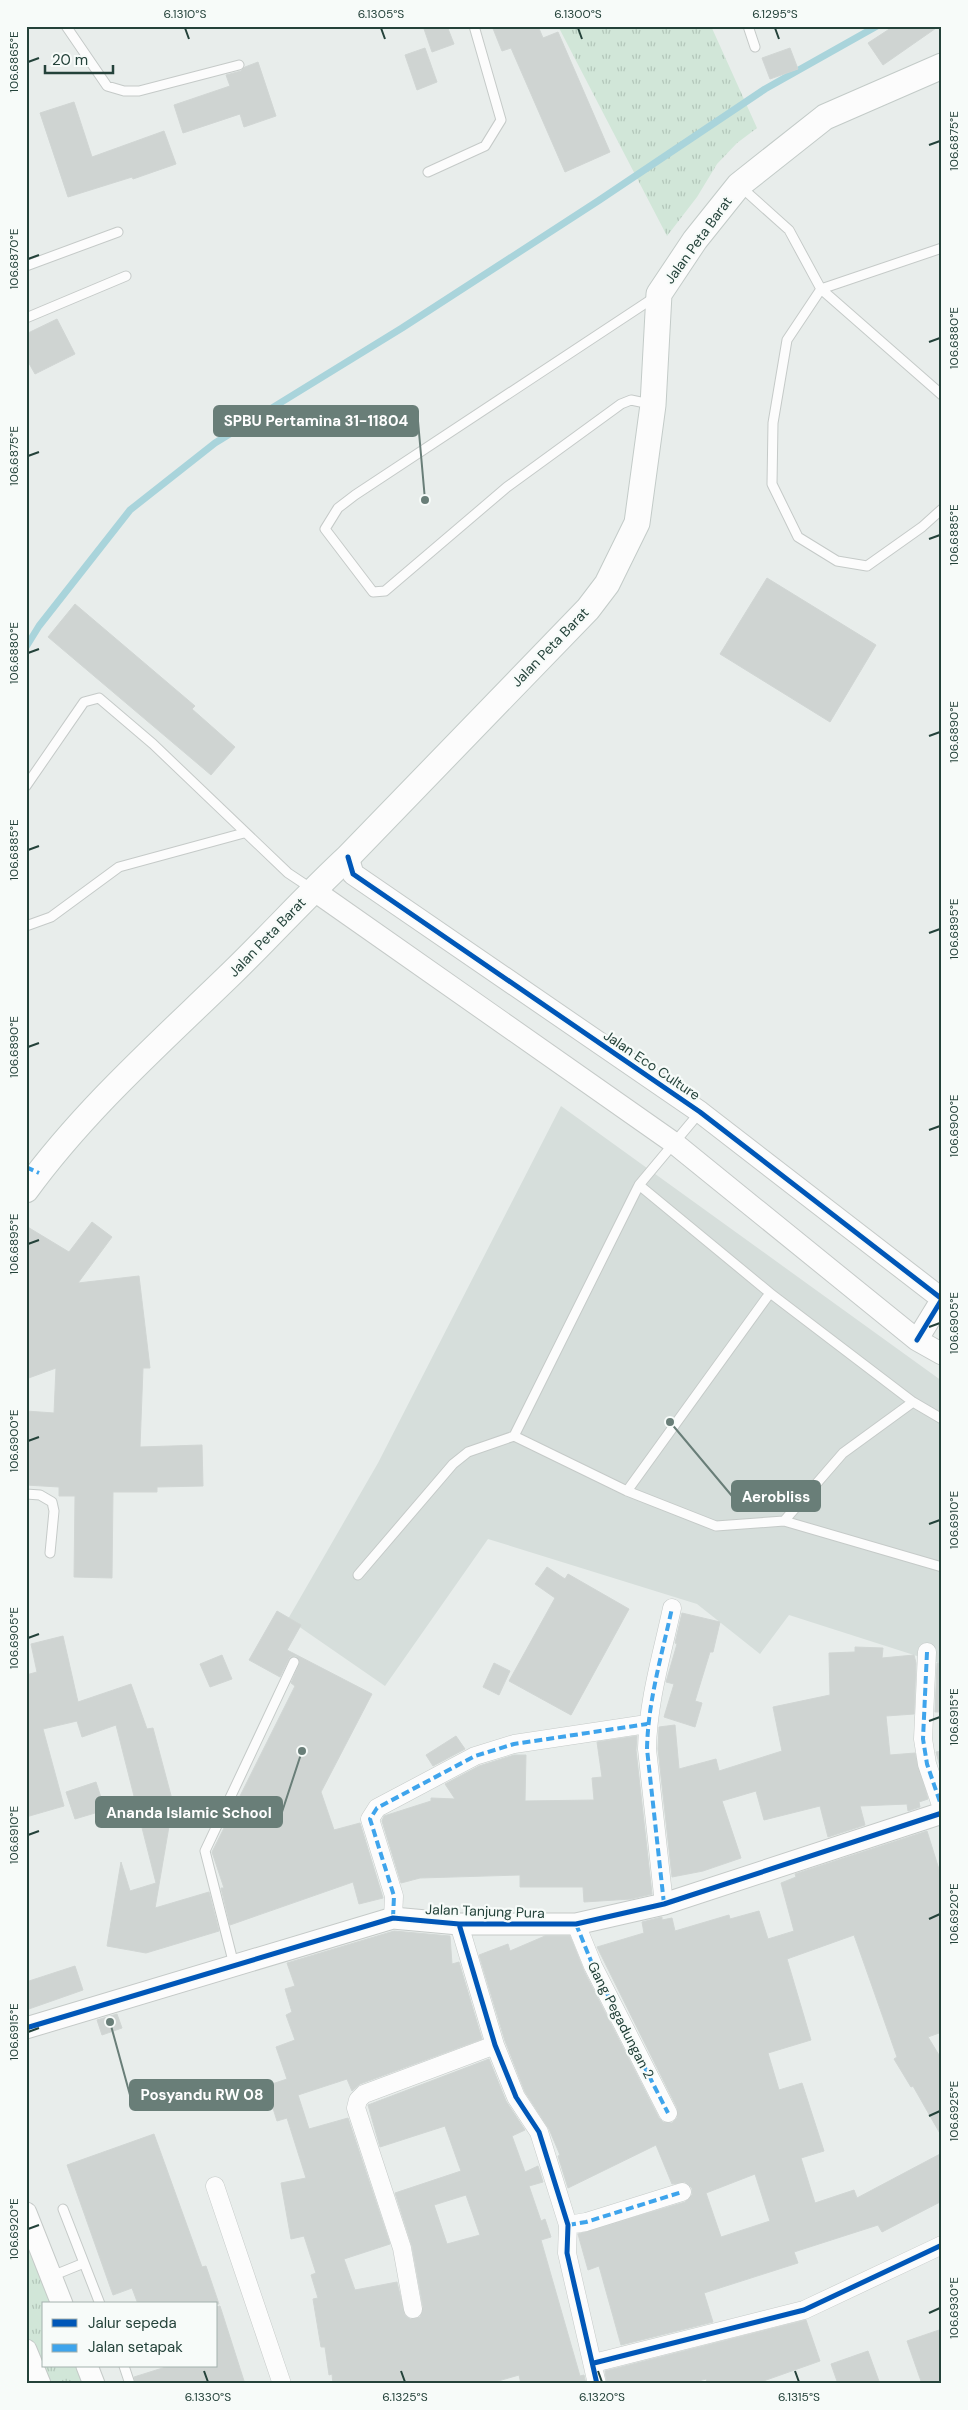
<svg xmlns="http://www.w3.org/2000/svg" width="968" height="2410" viewBox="0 0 968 2410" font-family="'DM Sans',sans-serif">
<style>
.built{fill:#d6dedb}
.grass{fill:url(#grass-tufts)}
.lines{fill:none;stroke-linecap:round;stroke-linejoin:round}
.stream{stroke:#a9d4db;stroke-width:7}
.building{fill:#cfd4d2;stroke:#d1d6d4;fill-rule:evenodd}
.service-casing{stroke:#c5cac8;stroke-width:11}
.minor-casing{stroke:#c5cac8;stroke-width:19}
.tertiary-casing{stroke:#c5cac8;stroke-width:23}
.secondary-casing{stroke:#c3cbc8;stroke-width:27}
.service{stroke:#fcfcfc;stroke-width:9}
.minor{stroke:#fcfcfc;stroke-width:18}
.tertiary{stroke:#fcfcfc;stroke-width:21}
.secondary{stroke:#fcfcfc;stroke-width:25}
.quiet{stroke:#3ea4ec;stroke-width:4;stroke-dasharray:8 4;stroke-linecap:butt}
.cycleway-casing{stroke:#f7fbf9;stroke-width:8}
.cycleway{stroke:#0057b8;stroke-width:5}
.ticks{fill:none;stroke:#24423a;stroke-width:2}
.labels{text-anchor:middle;stroke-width:4.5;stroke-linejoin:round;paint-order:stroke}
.street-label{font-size:14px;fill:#24423a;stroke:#f7fbf9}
.leader{fill:none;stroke:#697e78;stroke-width:2}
.callout-dot{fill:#697e78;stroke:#f7fbf9;stroke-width:2}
.callout{fill:#697e78;stroke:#697e78;stroke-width:2}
.callout-label{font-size:15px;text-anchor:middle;font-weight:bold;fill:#fff}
.neatline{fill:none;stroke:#24423a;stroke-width:2}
.ticks-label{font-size:12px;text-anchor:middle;fill:#24423a}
</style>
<defs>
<pattern id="grass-tufts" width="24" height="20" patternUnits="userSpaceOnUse" patternTransform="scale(1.25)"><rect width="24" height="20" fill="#d1e6d8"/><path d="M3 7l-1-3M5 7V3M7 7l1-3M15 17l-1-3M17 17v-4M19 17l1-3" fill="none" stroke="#b3c6ba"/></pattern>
</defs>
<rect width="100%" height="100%" fill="#e8edeb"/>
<path class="built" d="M 561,1106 L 942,1381 L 942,1664 L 789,1615 L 760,1654 L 697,1604 L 488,1539 L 385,1686 L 288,1619 L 378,1463 Z"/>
<path class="grass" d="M 558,26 L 711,26 L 757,128 L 737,143 L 717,164 L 697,197 L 667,236 Z
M 26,2213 L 63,2304 L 44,2304 L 44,2366 L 87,2366 L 94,2384 L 40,2384 L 26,2350 Z"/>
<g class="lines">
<path class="stream" d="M 26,647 L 39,626 L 130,510 L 215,443 L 402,328 L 598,201 L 765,89 L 877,26"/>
</g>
<path class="building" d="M 423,26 L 447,26 L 454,44 L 432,52 Z
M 492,26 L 538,26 L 543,38 L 558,32 L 610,152 L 565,172 L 511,48 L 502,51 Z
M 894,26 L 939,26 L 883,65 L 868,43 Z
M 425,48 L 437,82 L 417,90 L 405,55 Z
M 790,48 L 798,69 L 770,79 L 762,58 Z
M 258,62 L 276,116 L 244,127 L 240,114 L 183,133 L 174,105 L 230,86 L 226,75 L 241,71 L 245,67 Z
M 74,102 L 92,157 L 164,131 L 176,164 L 133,179 L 132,177 L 68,197 L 40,113 Z
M 57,319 L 75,354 L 35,374 L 26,358 L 26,334 Z
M 767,578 L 876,645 L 830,722 L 720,654 Z
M 75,604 L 195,706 L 192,709 L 235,747 L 211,775 L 48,637 Z
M 92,1222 L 112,1237 L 78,1283 L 139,1276 L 150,1368 L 143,1368 L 140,1447 L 202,1445 L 203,1486 L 157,1487 L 157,1492 L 113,1492 L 112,1578 L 74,1577 L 75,1496 L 59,1496 L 59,1487 L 26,1485 L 26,1411 L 54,1413 L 56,1368 L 26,1379 L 26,1226 L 69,1252 Z
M 547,1567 L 565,1579 L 568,1574 L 629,1609 L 571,1715 L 509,1681 L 555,1598 L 535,1584 Z
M 277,1611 L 301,1625 L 287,1650 L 372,1694 L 321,1792 L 334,1830 L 360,1823 L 383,1898 L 359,1904 L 353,1882 L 230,1925 L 221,1888 L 224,1888 L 212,1852 L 295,1686 L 291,1683 L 300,1662 L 296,1656 L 290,1657 L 280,1677 L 249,1660 Z
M 682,1613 L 720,1622 L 713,1652 L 710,1652 L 695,1701 L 702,1703 L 695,1727 L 664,1717 L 674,1684 L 666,1682 L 677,1644 L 675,1643 Z
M 63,1636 L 78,1702 L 131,1684 L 147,1729 L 153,1728 L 173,1803 L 155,1908 L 209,1892 L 219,1931 L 146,1953 L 107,1946 L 121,1862 L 130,1891 L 156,1883 L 116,1725 L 82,1737 L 77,1721 L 43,1729 L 64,1806 L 26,1817 L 26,1675 L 37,1672 L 31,1644 Z
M 855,1647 L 883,1648 L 882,1658 L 914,1655 L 916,1663 L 914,1714 L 886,1716 L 890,1755 L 915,1753 L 928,1799 L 919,1802 L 920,1807 L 908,1811 L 907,1804 L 860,1806 L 865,1825 L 828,1837 L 820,1806 L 764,1820 L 756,1791 L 722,1801 L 741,1858 L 703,1871 L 672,1877 L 658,1749 L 659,1727 L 675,1725 L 679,1769 L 716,1759 L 719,1771 L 782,1751 L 773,1707 L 830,1695 L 829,1653 L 855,1652 Z
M 222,1655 L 232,1679 L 210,1687 L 200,1664 Z
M 494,1663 L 510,1671 L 499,1695 L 483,1687 Z
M 937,1663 L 942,1663 L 942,1712 L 935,1712 Z
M 456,1736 L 465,1749 L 433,1766 L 426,1755 Z
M 637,1736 L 636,1750 L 652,1894 L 631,1899 L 584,1902 L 583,1887 L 520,1887 L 520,1875 L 420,1878 L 401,1883 L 382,1821 L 384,1816 L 431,1801 L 431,1798 L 455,1799 L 445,1784 L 479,1766 L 514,1755 L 526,1755 L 525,1801 L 594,1800 L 592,1778 L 602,1777 L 597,1742 Z
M 942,1751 L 942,1774 L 936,1752 Z
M 96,1782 L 105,1810 L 75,1819 L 66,1792 Z
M 927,1831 L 942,1879 L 942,2032 L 928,2037 L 942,2060 L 942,2137 L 913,2086 L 911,2087 L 894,2059 L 897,2057 L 854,1935 L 787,1959 L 811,2040 L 768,2053 L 779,2090 L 802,2083 L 824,2151 L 801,2158 L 815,2203 L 854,2190 L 857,2198 L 942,2153 L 942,2201 L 882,2232 L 878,2225 L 794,2252 L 798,2263 L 704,2293 L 713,2322 L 621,2345 L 599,2266 L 588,2270 L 578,2234 L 685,2202 L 692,2195 L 692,2188 L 685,2182 L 672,2184 L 656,2145 L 568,2188 L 558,2156 L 560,2155 L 549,2129 L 525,2092 L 505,2041 L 479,1955 L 508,1944 L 510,1951 L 545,1936 L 570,1936 L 584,1971 L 659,2118 L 663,2122 L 672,2123 L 677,2118 L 677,2108 L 597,1947 L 644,1933 L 642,1922 L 662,1917 L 662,1920 L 672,1918 L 675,1931 L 729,1915 L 730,1919 L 759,1911 L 768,1939 L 794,1931 L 781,1883 L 796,1877 L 795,1874 ZM 755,2174 L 770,2221 L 721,2237 L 706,2193 Z
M 394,1931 L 450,1936 L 452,1964 L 459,1962 L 482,2039 L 360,2084 L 352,2091 L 347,2079 L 298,2095 L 309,2129 L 348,2118 L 390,2244 L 344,2259 L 355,2290 L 397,2282 L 405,2315 L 410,2319 L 420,2317 L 423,2307 L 412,2246 L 395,2193 L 461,2171 L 445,2126 L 380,2147 L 368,2105 L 489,2059 L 506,2101 L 525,2130 L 512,2136 L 525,2172 L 538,2166 L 543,2182 L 529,2186 L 541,2221 L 545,2219 L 551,2237 L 541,2240 L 580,2376 L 584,2375 L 586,2384 L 521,2384 L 519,2375 L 488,2384 L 333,2384 L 332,2374 L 329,2375 L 325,2347 L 321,2347 L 313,2299 L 318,2298 L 311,2275 L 316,2273 L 304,2236 L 291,2239 L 281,2183 L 306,2178 L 287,2118 L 277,2121 L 266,2086 L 287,2079 L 276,2047 L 295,2040 L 286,2015 L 292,2012 L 285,1989 L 295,1986 L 287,1963 ZM 466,2195 L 480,2235 L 447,2244 L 434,2205 Z
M 75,1966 L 83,1990 L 26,2010 L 26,1982 Z
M 117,2014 L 122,2028 L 102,2035 L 97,2020 Z
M 154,2134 L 202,2267 L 206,2266 L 219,2304 L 138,2304 L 132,2288 L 113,2295 L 67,2165 Z
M 220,2306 L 245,2384 L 136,2384 L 134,2377 L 169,2366 L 216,2366 L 216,2307 Z
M 806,2320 L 820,2361 L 755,2384 L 708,2384 L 706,2379 L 688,2384 L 607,2384 L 605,2371 Z
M 942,2329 L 942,2384 L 922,2384 L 907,2341 Z
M 868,2351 L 880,2384 L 838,2384 L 831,2364 Z"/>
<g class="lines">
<g class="service-casing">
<path id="service" d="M 66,26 L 107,86 L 124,91 L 139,91 L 239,65
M 748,26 L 755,47
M 428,172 L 485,146 L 501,120 L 474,26
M 741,187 L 789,230 L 821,289 L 942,395
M 942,248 L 821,289 L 787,340 L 773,423 L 772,484 L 798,537 L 837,561 L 867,566 L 922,527 L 942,509
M 26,266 L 118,232
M 26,318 L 126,276
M 650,404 L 631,400 L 621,404 L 507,487 L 385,591 L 373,592 L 325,529 L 338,508 L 355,495 L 655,297
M 26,786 L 84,702 L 99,698 L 153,744 L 288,873 L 312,889
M 26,926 L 51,917 L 119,867 L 244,833
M 639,1185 L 770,1293 L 913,1402 L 942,1419
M 514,1436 L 627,1491 L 716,1526 L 784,1521 L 843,1453 L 913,1402
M 627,1491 L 770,1293
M 26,1494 L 40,1495 L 52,1502 L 54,1511 L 50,1553
M 784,1521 L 942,1567
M 358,1575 L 453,1464 L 468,1452 L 514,1436 L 639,1185 L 700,1112
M 234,1965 L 205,1851 L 294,1662
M 63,2209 L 100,2304
M 52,2276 L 84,2263
M 124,2366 L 130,2384"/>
</g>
<g class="minor-casing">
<path id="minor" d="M 927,1652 L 923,1739 L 927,1764 L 942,1808
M 664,1904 L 647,1749 C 648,1700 662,1655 672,1608
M 393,1918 L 394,1896 L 370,1819 L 377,1808 L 475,1756 L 514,1744 L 647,1724
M 459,1924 L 495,2045 L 516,2097 L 539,2132 L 568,2225 L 567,2253 L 597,2384
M 576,1924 L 593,1966 L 668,2113
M 215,2186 L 282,2384
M 568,2225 L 586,2222 L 682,2192
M 413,2309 L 402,2248 L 356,2108 L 358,2100 L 364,2094 L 495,2045
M 594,2363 L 804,2310 L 942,2245"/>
</g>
<g class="tertiary-casing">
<path id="tertiary" d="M 348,857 L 353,874 L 700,1112 L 942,1299 L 917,1340
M 312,889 L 674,1143 L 917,1340 L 942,1354
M 26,2028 L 393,1918 L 459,1924 L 576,1924 L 664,1904 L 942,1813
M 26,2213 L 62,2304
M 26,2350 L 40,2384
M 87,2366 L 94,2384"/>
</g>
<g class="secondary-casing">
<path id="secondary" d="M 26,1190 C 85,1109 161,1042 233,972 C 272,934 308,894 348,857 L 588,609 L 607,584 L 637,523 L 653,405 L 659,294 L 695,240 L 739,185 L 825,117 L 942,66"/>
</g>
<use href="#service" class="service"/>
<use href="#minor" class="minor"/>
<use href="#tertiary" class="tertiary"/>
<use href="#secondary" class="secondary"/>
<path class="quiet" d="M 26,1167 L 39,1173
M 927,1652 L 923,1739 L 927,1764 L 942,1808
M 664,1904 L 647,1749 C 648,1700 662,1655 672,1608
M 393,1918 L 394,1896 L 370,1819 L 377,1808 L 475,1756 L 514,1744 L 647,1724
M 576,1924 L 593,1966 L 668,2113
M 568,2225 L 586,2222 L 682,2192"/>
<g class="cycleway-casing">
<path id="cycleway" d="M 348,857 L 353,874 L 700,1112 L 942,1299 L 917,1340
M 459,1924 L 495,2045 L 516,2097 L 539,2132 L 568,2225 L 567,2253 L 597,2384
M 26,2028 L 393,1918 L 459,1924 L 576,1924 L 664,1904 L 942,1813
M 594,2363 L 804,2310 L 942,2245"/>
</g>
<use href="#cycleway" class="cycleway"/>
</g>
<path class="ticks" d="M 185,28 L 189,39M 381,28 L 385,39M 578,28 L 582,39M 775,28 L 779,39M 28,62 L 39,58M 929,145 L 940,141M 28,259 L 39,255M 929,342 L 940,338M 28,456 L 39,452M 929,539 L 940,535M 28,653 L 39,649M 929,736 L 940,732M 28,850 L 39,846M 929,933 L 940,929M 28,1047 L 39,1043M 929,1130 L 940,1126M 28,1244 L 39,1240M 929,1327 L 940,1323M 28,1441 L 39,1437M 929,1524 L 940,1520M 28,1638 L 39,1634M 929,1721 L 940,1717M 28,1835 L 39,1831M 929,1919 L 940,1914M 28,2032 L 39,2028M 929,2116 L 940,2111M 28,2229 L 39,2225M 929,2313 L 940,2308M 204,2371 L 208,2382M 401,2371 L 405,2382M 598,2371 L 602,2382M 795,2371 L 799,2382"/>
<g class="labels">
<g class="street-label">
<text transform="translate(698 240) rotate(-54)" y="5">Jalan Peta Barat</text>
<text transform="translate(550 647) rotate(-46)" y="5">Jalan Peta Barat</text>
<text transform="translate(267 937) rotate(-46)" y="5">Jalan Peta Barat</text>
<text transform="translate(652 1065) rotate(34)" y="5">Jalan Eco Culture</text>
<text transform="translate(485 1911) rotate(2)" y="5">Jalan Tanjung Pura</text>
<text transform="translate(621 2020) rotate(63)" y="5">Gang Pegadungan 2</text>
</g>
</g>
<path class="leader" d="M425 500L418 421M670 1422L732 1496M302 1751L282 1812M110 2022L130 2095"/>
<g class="callout-dot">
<circle cx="425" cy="500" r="5"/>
<circle cx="670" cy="1422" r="5"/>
<circle cx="302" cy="1751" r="5"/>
<circle cx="110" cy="2022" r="5"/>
</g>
<g class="callout">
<rect x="214" y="406" width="204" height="30" rx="5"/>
<rect x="732" y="1481" width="88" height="30" rx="5"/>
<rect x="96" y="1797" width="186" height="30" rx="5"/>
<rect x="130" y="2080" width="143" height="30" rx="5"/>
</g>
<g class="callout-label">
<text x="316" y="426">SPBU Pertamina 31-11804</text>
<text x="776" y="1502">Aerobliss</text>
<text x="189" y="1818">Ananda Islamic School</text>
<text x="202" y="2100">Posyandu RW 08</text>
</g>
<rect width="968" height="2410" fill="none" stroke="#f7fbf9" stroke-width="55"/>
<rect x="42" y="2302" width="175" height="65" fill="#f7fbf9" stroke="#a3b1ad"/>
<rect x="52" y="2319" width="25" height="8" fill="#0057b8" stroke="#a3b1ad"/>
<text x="88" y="2328" font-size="15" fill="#24423a">Jalur sepeda</text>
<rect x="52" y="2344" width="25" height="8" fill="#3ea4ec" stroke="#a3b1ad"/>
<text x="88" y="2352" font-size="15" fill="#24423a">Jalan setapak</text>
<path d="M45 65v8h68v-8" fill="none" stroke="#24423a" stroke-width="2.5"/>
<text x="52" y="65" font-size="15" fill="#24423a" stroke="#f7fbf9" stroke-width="4" paint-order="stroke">20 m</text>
<rect x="28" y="28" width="912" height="2354" class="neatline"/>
<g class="ticks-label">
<text x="185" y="18">6.1310°S</text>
<text x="381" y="18">6.1305°S</text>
<text x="578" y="18">6.1300°S</text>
<text x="775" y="18">6.1295°S</text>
<text transform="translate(14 62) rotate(-90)" y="4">106.6865°E</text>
<text transform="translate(954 141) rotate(-90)" y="4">106.6875°E</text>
<text transform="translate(14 259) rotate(-90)" y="4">106.6870°E</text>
<text transform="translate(954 338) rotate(-90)" y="4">106.6880°E</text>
<text transform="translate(14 456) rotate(-90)" y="4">106.6875°E</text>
<text transform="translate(954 535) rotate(-90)" y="4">106.6885°E</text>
<text transform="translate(14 653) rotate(-90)" y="4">106.6880°E</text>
<text transform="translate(954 732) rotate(-90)" y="4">106.6890°E</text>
<text transform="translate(14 850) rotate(-90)" y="4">106.6885°E</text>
<text transform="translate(954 929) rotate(-90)" y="4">106.6895°E</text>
<text transform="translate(14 1047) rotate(-90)" y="4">106.6890°E</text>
<text transform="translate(954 1126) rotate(-90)" y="4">106.6900°E</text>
<text transform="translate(14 1244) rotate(-90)" y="4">106.6895°E</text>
<text transform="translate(954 1323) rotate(-90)" y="4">106.6905°E</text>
<text transform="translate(14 1441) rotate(-90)" y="4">106.6900°E</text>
<text transform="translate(954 1520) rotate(-90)" y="4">106.6910°E</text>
<text transform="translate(14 1638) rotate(-90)" y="4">106.6905°E</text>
<text transform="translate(954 1717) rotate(-90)" y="4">106.6915°E</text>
<text transform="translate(14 1835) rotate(-90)" y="4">106.6910°E</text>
<text transform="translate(954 1914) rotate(-90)" y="4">106.6920°E</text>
<text transform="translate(14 2032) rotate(-90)" y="4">106.6915°E</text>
<text transform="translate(954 2111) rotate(-90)" y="4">106.6925°E</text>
<text transform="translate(14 2229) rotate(-90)" y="4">106.6920°E</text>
<text transform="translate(954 2308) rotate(-90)" y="4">106.6930°E</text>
<text x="208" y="2401">6.1330°S</text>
<text x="405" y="2401">6.1325°S</text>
<text x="602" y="2401">6.1320°S</text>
<text x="799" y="2401">6.1315°S</text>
</g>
</svg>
